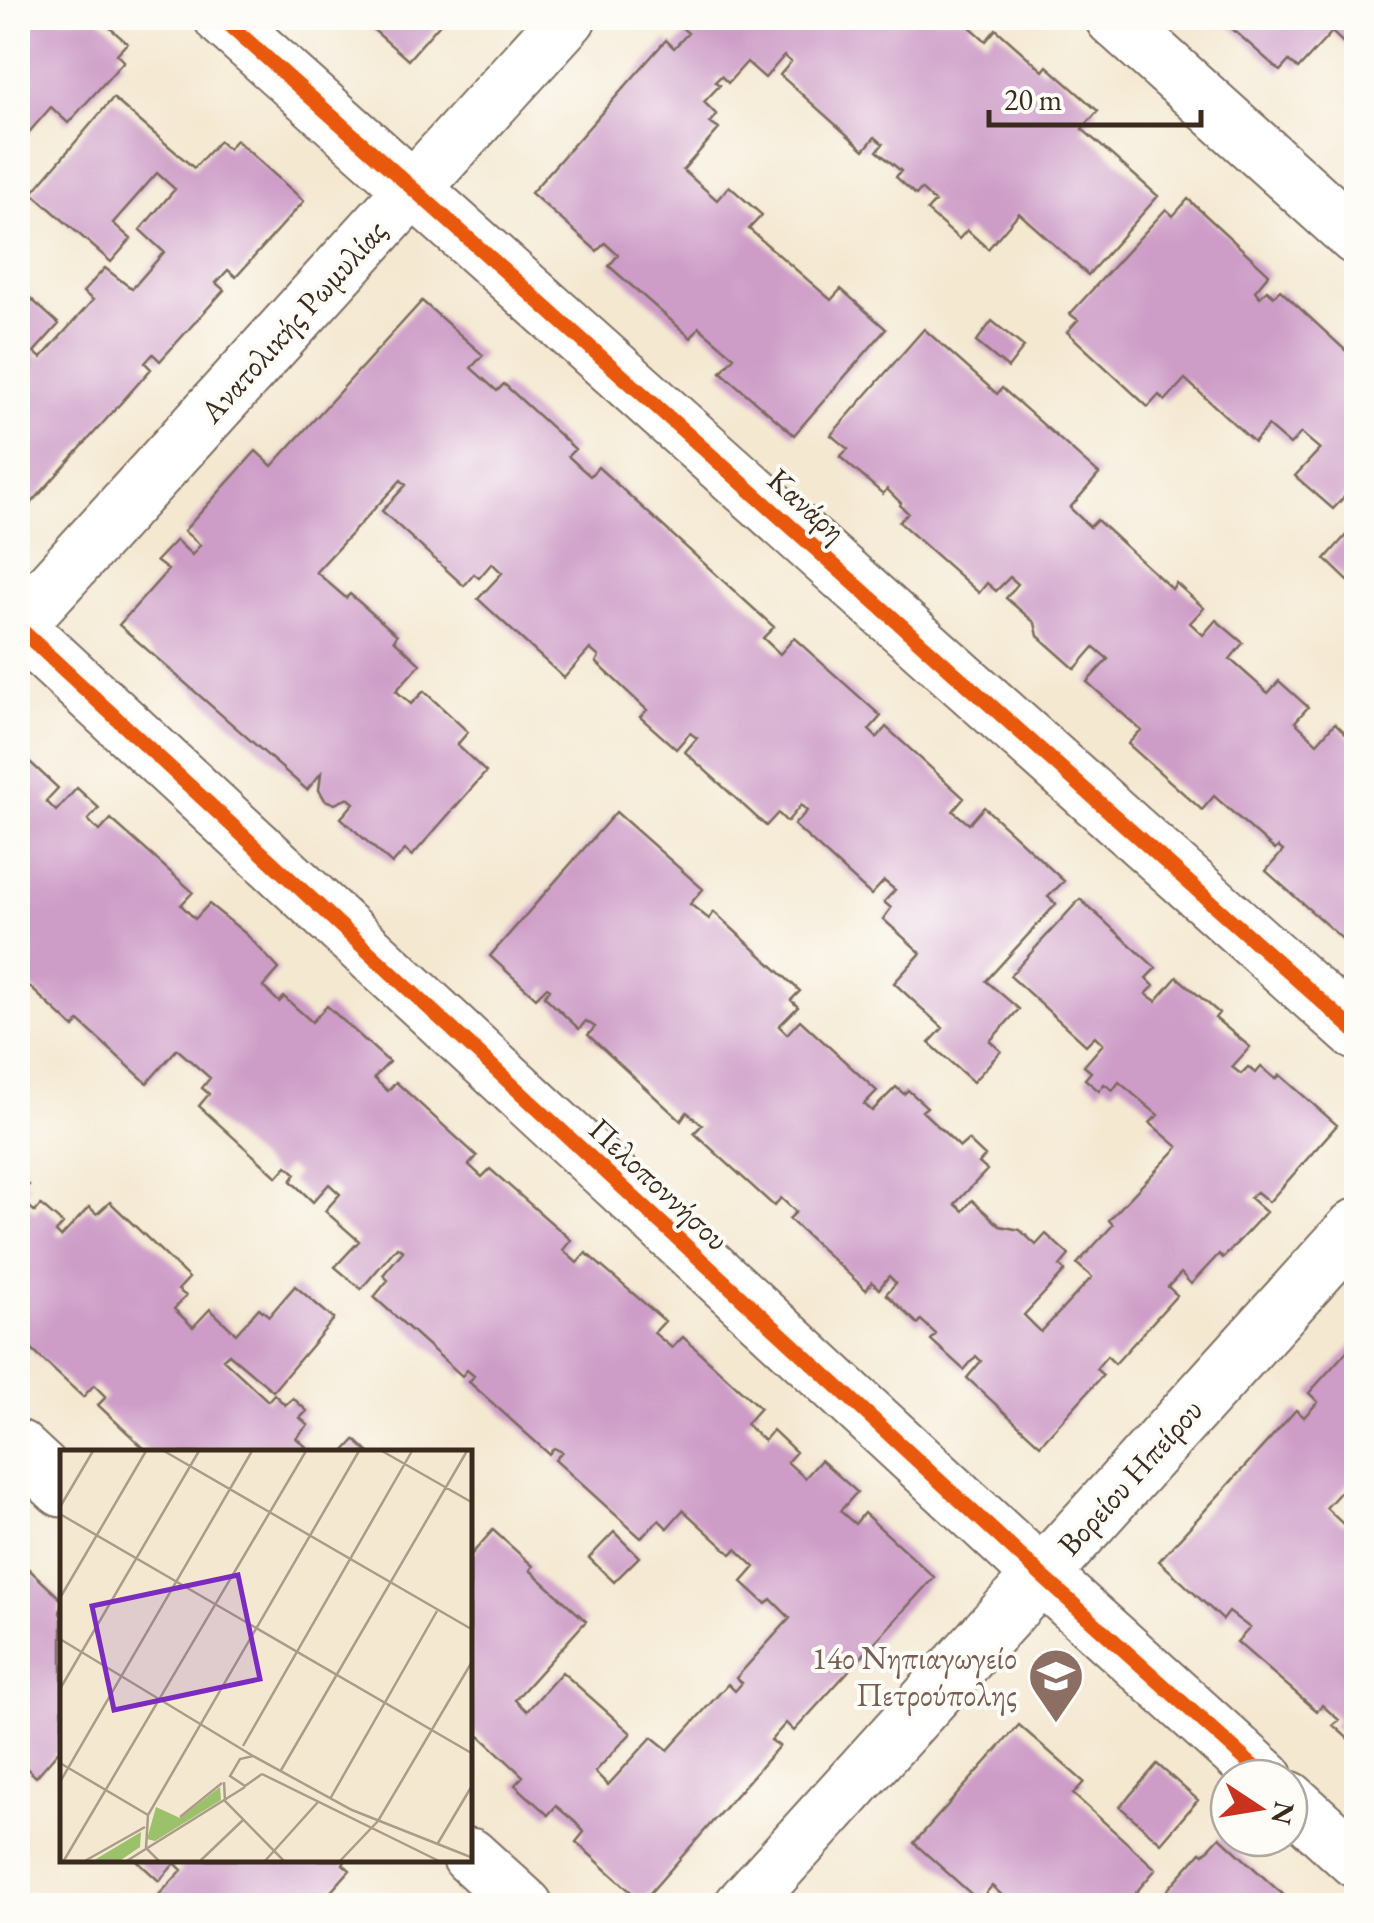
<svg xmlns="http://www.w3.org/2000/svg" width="1374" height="1923" viewBox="0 0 1374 1923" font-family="'EB Garamond',serif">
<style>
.building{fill:#cd9cc7}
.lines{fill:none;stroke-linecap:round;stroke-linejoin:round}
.minor-casing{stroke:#7c6c5d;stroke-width:59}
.tertiary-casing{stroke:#7c6c5d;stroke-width:59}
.minor{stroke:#fff;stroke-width:55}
.tertiary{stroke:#fff;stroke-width:55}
.cycleway-casing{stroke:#fdfcf7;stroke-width:21}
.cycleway{stroke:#e8590c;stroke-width:15}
.labels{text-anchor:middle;stroke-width:8;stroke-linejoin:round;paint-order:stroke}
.street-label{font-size:32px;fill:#3b2a1e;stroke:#fdfcf7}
.education-label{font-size:32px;fill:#785e54;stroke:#fdfcf7;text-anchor:end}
.inset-road{fill:none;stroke:#aa9c89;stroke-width:2.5}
.view{fill:#7b2cbf;fill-opacity:0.15;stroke:#7b2cbf;stroke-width:5}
.inset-edge{fill:none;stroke:#3b2a1e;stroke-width:5}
</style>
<rect width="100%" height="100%" fill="#fdfcf7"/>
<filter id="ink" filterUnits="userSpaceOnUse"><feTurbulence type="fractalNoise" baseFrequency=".01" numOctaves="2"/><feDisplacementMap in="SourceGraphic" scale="20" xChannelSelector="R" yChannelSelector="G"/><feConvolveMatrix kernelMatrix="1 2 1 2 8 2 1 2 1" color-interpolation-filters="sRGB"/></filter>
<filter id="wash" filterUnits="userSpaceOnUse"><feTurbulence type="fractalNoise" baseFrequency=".0048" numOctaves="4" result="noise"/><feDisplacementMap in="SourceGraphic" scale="40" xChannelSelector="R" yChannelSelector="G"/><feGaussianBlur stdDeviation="2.25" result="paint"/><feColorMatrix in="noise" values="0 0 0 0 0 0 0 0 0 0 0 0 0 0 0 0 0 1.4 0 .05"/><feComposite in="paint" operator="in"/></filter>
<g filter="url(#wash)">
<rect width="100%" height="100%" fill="#f4e8d1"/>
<g id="blocks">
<path class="building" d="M 18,18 L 99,18 L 127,43 L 117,54 L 124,61 L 68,123 L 51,107 L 23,139 L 18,135 Z
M 360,18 L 445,18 L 408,60 Z
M 682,18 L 976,18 L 969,26 L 986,41 L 996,29 L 1043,71 L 1047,66 L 1098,111 L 1082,129 L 1158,196 L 1088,275 L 1019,213 L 988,249 L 967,230 L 959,239 L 927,211 L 935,202 L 921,189 L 916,195 L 896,177 L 901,171 L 877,151 L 883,144 L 875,137 L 864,150 L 780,75 L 791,62 L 784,56 L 765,78 L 747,62 L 728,83 L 721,76 L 715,82 L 720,85 L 704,102 L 717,115 L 710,123 L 719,129 L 683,170 L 717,200 L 729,186 L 762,215 L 749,229 L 831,300 L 841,289 L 886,329 L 794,435 L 721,372 L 734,357 L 699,327 L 691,338 L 609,266 L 618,255 L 605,243 L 597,251 L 531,193 L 666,40 L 674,48 L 688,33 L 677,23 Z
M 1220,18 L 1356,18 L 1356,55 L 1332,32 L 1298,69 L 1289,61 L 1280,71 Z
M 113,98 L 194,168 L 219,141 L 228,149 L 236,140 L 304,201 L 236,277 L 228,270 L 216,283 L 224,290 L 160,361 L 153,354 L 145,363 L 151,369 L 20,516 L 18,287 L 59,324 L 34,352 L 41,358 L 93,300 L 83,292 L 105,268 L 132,289 L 164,252 L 140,230 L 175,189 L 157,173 L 113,223 L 131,239 L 111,262 L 32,193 Z
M 1188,199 L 1269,274 L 1255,291 L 1260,297 L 1267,290 L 1274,296 L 1280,290 L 1356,360 L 1356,505 L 1346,495 L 1333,509 L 1295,476 L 1320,449 L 1301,433 L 1290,445 L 1268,426 L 1254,442 L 1185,379 L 1165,401 L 1159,395 L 1148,407 L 1067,332 L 1078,320 L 1070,314 L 1166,209 L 1173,216 Z
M 422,301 L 483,355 L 471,368 L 497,391 L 504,384 L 575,449 L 568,456 L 580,467 L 590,476 L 598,467 L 774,627 L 763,638 L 780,654 L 794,638 L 881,716 L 869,730 L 877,738 L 886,727 L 964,798 L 953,811 L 969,824 L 984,807 L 1064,881 L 1048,897 L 1056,904 L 986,981 L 1019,1009 L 990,1041 L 1001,1051 L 973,1082 L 929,1043 L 943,1028 L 894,983 L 921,953 L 883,919 L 891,908 L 884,902 L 895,890 L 884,881 L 871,895 L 794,825 L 807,811 L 801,805 L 787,822 L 778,813 L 766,826 L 685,752 L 697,738 L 690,733 L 676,749 L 640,717 L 647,710 L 596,662 L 599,657 L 590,649 L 564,678 L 478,599 L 502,573 L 492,563 L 479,578 L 474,574 L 464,586 L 382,511 L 406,485 L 401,480 L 316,572 L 346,598 L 350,594 L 397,635 L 394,640 L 420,664 L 396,691 L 411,704 L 424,691 L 468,732 L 457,745 L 486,772 L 412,856 L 405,850 L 392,864 L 341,818 L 354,803 L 348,798 L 335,804 L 325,800 L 319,790 L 321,773 L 307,790 L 119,625 L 168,570 L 156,561 L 176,540 L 192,555 L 200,545 L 184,531 L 256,451 L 272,466 Z
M 992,321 L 1024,347 L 1008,368 L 976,342 Z
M 924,329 L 997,394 L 1002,388 L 1099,474 L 1070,508 L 1090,527 L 1097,520 L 1172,589 L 1176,583 L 1204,608 L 1190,623 L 1203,635 L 1216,620 L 1243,643 L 1230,659 L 1268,693 L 1279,681 L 1308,707 L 1295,722 L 1317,743 L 1335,723 L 1356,743 L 1356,935 L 1349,945 L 1266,871 L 1283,851 L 1278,847 L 1275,850 L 1214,796 L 1202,810 L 1128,744 L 1141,730 L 1087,682 L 1108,659 L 1094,647 L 1075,669 L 1038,636 L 1035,623 L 1006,598 L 1018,584 L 1010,577 L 996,591 L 987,583 L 979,593 L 899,522 L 908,513 L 900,505 L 901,503 L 887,489 L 883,494 L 840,457 L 848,449 L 831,435 Z
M 1356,524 L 1356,572 L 1348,581 L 1325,559 Z
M 18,757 L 30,762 L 58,788 L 46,801 L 56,811 L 77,788 L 99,808 L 88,820 L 94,826 L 100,831 L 111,819 L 193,892 L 181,905 L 195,919 L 209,904 L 246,934 L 279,969 L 263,987 L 279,1002 L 284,997 L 312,1022 L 327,1006 L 389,1062 L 374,1078 L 379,1083 L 388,1091 L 396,1082 L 477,1156 L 469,1165 L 482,1177 L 490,1169 L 571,1240 L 563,1250 L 577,1263 L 586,1253 L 665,1321 L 654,1333 L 672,1348 L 683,1337 L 760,1408 L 746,1424 L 764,1441 L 773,1430 L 796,1452 L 787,1462 L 805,1478 L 821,1460 L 857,1492 L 840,1511 L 855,1524 L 864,1513 L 934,1577 L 794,1731 L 786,1723 L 771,1740 L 779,1746 L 642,1902 L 576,1842 L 584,1832 L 575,1822 L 556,1806 L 548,1815 L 515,1785 L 523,1776 L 481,1737 L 473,1732 L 470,1736 L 470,1556 L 493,1530 L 533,1566 L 530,1570 L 586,1621 L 515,1700 L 527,1711 L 562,1672 L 631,1733 L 595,1772 L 608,1785 L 652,1737 L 668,1750 L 728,1684 L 735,1691 L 742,1683 L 736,1678 L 790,1618 L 771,1599 L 766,1604 L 742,1582 L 755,1567 L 736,1549 L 731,1554 L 683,1510 L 667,1528 L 659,1520 L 641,1538 L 555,1460 L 562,1452 L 554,1448 L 549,1454 L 469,1382 L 474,1376 L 467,1370 L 462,1376 L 374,1297 L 388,1280 L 383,1275 L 403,1251 L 397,1247 L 361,1289 L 335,1267 L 359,1241 L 325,1211 L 340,1194 L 329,1184 L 313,1202 L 291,1181 L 296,1174 L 287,1166 L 277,1177 L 199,1106 L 209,1094 L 202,1088 L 210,1078 L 177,1049 L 147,1083 L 79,1021 L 74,1028 L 18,976 Z
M 616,812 L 703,889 L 690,904 L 709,919 L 714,912 L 800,991 L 791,1000 L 798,1007 L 779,1026 L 787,1034 L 800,1020 L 877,1091 L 864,1104 L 872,1111 L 896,1087 L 904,1094 L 908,1090 L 927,1107 L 922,1111 L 960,1147 L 968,1140 L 985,1156 L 979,1163 L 987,1170 L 955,1204 L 963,1211 L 972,1200 L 1000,1226 L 1020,1230 L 1036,1245 L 1046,1234 L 1069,1255 L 1060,1266 L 1065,1271 L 1024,1315 L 1041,1332 L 1092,1277 L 1077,1264 L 1113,1225 L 1109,1220 L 1178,1147 L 1150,1123 L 1158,1115 L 1119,1082 L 1113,1090 L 1104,1084 L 1099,1091 L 1085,1079 L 1091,1072 L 1084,1066 L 1103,1044 L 1095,1036 L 1086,1045 L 1010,976 L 1080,899 L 1156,968 L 1146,978 L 1154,986 L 1146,994 L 1156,1001 L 1177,977 L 1219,1013 L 1215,1018 L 1250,1047 L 1232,1067 L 1241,1074 L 1248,1067 L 1256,1073 L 1261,1067 L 1276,1079 L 1280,1075 L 1337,1125 L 1269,1202 L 1257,1192 L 1250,1198 L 1266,1212 L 1223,1258 L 1219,1254 L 1191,1284 L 1181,1273 L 1168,1287 L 1177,1295 L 1115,1364 L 1107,1356 L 1096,1369 L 1103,1375 L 1040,1445 L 967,1378 L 981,1361 L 976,1356 L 964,1370 L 931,1340 L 936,1334 L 921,1320 L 918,1324 L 886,1294 L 896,1283 L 889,1276 L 879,1289 L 872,1282 L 866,1290 L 789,1219 L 796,1212 L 781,1198 L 774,1206 L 694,1133 L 702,1125 L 687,1112 L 681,1121 L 588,1035 L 595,1027 L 586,1021 L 579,1029 L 544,996 L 550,989 L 547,987 L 536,998 L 490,956 Z
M 18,1175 L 29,1185 L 18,1196 L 35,1212 L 41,1205 L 63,1224 L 56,1232 L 61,1237 L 89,1207 L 97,1214 L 110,1202 L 189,1278 L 178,1290 L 186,1296 L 174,1309 L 193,1327 L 210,1309 L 236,1334 L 259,1308 L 269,1316 L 295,1286 L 334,1319 L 273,1391 L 229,1354 L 223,1359 L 268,1401 L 274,1394 L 285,1405 L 293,1398 L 307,1411 L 300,1418 L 308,1425 L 296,1438 L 313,1453 L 149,1453 L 98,1405 L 106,1397 L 94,1385 L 83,1397 L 18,1337 Z
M 1356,1341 L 1356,1475 L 1326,1508 L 1343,1524 L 1348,1518 L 1356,1526 L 1356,1746 L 1333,1725 L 1339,1720 L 1332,1714 L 1322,1705 L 1317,1711 L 1237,1642 L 1250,1628 L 1229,1612 L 1223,1620 L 1159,1561 L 1296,1410 L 1304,1417 L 1318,1402 L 1309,1393 Z
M 355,1440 L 369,1453 L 343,1453 Z
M 614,1532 L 639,1557 L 614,1582 L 589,1558 Z
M 18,1559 L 62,1600 L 60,1613 L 62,1617 L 62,1747 L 36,1777 L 18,1760 Z
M 1019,1725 L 1084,1782 L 1073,1794 L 1156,1869 L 1124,1906 L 1014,1906 L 992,1886 L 979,1901 L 914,1843 Z
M 1157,1764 L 1198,1800 L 1161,1843 L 1120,1807 Z
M 1220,1837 L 1295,1906 L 1153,1906 L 1201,1852 L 1204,1854 Z
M 136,1860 L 346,1860 L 343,1864 L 350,1870 L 318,1906 L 164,1906 L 156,1898 L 182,1870 L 175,1863 L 159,1881 Z"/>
</g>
</g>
<g filter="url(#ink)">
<use href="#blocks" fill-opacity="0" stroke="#7c6c5d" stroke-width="2.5"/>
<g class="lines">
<g class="minor-casing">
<path id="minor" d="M 222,18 L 1356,1032
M 1113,18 L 1356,237
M 18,627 L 1041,1575 L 1266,1778
M 18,1448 L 62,1489
M 1289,1799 L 1356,1860
M 470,1856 L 525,1906"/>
</g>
<g class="tertiary-casing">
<path id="tertiary" d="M 18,624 L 568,18
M 742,1906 L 1356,1227"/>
</g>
<use href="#minor" class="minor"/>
<use href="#tertiary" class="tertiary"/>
<g class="cycleway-casing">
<path id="cycleway" d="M 222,18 L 1356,1032
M 18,627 L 1041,1575 L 1266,1778"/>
</g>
<use href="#cycleway" class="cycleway"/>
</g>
</g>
<defs>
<g id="school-pin" transform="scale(2.875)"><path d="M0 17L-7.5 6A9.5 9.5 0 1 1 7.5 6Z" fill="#8d6e63" stroke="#fdfcf7"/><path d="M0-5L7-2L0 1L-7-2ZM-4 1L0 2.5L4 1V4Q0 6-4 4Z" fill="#fff"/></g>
</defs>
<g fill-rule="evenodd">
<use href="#school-pin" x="1056" y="1676"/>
</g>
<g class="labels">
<g class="street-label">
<text transform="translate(293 321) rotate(-48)" y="11">Ανατολικής Ρωμυλίας</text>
<text transform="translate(807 505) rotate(42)" y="11">Κανάρη</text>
<text transform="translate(659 1184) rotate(43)" y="11">Πελοποννήσου</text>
<text transform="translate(1130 1477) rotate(-48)" y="11">Βορείου Ηπείρου</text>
</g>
<g class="education-label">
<text x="1017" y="1669">14ο Νηπιαγωγείο<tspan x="1017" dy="37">Πετρούπολης</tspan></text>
</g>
</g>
<g transform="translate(60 1450)">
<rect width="412" height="412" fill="#f4e8d1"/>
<path d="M 160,337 L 161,350 L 95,391 L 87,389 L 96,357 L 120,368 ZM 81,382 L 80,397 L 58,412 L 31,412 Z" fill="#9bc16b"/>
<path class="inset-road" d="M 104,1 L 413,180M 322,1 L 413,53M 0,57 L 33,1M 0,64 L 413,304M 0,148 L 86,1M 0,189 L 193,306M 0,239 L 139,1M 183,296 L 352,1M 0,313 L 88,365M 220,322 L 407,1M 202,324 L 185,336 L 170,326 L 180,309 L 193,306 L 292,360 L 413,408M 202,324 L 381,412M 0,332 L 192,1M 164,332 L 165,351 L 225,412M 270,349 L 377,161M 120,367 L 162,333M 378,393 L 413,334M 3,412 L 246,1M 23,412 L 85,377M 65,412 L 185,337M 100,412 L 86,398 L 88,365 L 299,1M 139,412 L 183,370M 204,412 L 258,352M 279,412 L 318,371 L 413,210"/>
<path class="view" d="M 178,125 L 200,229 L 54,260 L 32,156 Z"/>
<rect width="412" height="412" class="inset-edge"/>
</g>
<rect width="1374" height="1923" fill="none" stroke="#fdfcf7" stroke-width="60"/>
<g transform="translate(1259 1808) rotate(102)"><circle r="48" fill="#fdfcf7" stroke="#afa8a0" stroke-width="2.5"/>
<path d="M0-8L18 38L0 25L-18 38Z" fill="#c8321e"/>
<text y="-15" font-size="28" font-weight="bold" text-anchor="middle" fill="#3b2a1e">N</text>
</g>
<path d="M989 110v15h212v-15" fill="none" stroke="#3b2a1e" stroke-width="5"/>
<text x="1004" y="110" font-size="30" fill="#3b2a1e" stroke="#fdfcf7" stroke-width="8" paint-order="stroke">20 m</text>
</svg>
